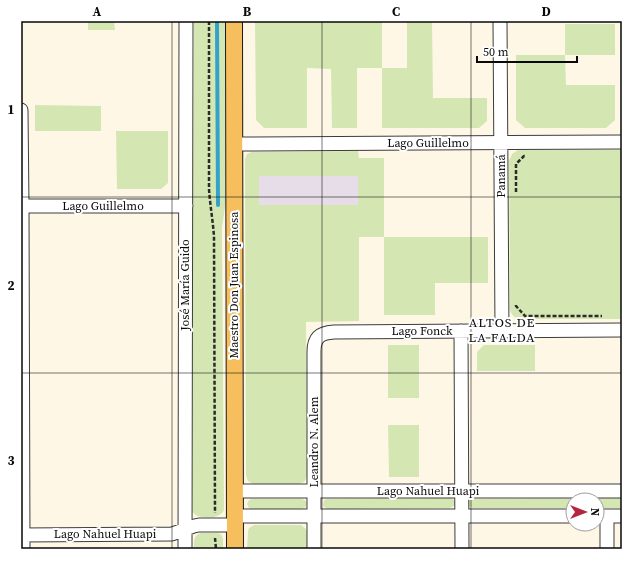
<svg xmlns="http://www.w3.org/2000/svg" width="643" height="570" viewBox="0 0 643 570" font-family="'Source Serif 4',serif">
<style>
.industrial{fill:#e6dde9}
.green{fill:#d4e7b2;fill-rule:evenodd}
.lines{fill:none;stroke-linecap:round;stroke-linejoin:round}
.stream{stroke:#35a2ca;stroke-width:4}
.minor-casing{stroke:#3c3c3c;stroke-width:15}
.major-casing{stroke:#1a1a1a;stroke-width:18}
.path{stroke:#2b2b2b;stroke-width:2.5;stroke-dasharray:4 2;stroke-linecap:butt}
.minor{stroke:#fff;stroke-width:13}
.major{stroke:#f7be5e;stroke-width:16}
.grid{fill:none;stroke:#090909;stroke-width:1;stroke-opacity:0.55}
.labels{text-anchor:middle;stroke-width:4;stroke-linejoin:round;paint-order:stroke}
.street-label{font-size:12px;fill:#090909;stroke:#fff}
.neighbourhood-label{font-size:13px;letter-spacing:1px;fill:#090909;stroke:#fff}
.neatline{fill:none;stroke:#090909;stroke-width:1.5}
.grid-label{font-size:13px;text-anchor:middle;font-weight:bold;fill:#090909}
</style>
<rect width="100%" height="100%" fill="#fff7e6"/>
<path class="industrial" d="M 259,176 L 359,176 L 359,205 L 259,205 Z"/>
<path class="green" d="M 88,21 L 114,21 L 115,30 L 88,30 Z
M 194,21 L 227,21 L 227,193 L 222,228 L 224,510 C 220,519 206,518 197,516 L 192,512 L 191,506 Z
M 255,21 L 382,21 L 382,68 L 407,68 L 407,21 L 432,21 L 433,98 L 487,98 L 487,121 L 479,128 L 382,128 L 382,68 L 357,68 L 357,128 L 332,128 L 331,69 L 307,68 L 307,128 L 264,128 L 256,120 Z
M 565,24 L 615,24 L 615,55 L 565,55 L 566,85 L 615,85 L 615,120 L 606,128 L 525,128 L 516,120 L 516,55 L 565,55 Z
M 35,105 L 101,106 L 101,131 L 35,131 Z
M 116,131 L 168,131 L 168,183 L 161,189 L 117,189 Z
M 518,150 L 622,150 L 622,319 L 521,319 C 515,319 511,315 510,309 L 509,161 L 512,154 Z
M 358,151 L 359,158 L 384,158 L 384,237 L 488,237 L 488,283 L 435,283 L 435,315 L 384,315 L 384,237 L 359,237 L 359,321 L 306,322 L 307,474 C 307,480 304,483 298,484 L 253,484 L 248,481 L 246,475 L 245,159 L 247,154 L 252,152 ZM 259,176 L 358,176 L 358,205 L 259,205 Z
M 388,345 L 419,345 L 419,398 L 388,398 Z
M 484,345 L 535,345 L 535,371 L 477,371 L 477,352 Z
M 388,425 L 419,425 L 419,477 L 389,477 Z
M 451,498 C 455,500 456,503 454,506 L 450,508 L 327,509 L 324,507 L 323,505 L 324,500 L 327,499 Z
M 622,498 L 622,508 L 597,508 L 597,500 L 573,500 L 573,508 L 473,508 L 469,506 C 468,502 469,499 473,499 Z
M 252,499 L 302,499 L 306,501 L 307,504 L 306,507 L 302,509 L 252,509 L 249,508 L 247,504 L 249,500 Z
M 254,525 L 301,525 L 306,529 L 307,531 L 307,549 L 247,549 L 248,531 L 249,528 Z
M 201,533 L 217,533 L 221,534 L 223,538 L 223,549 L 194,549 C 194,542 193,535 201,533 Z"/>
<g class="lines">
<path class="stream" d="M 217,21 L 218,205"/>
<g class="minor-casing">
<path id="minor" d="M 500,21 L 502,331
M 21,110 L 22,206 L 23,549
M 234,144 L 622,142
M 21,206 L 186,206
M 461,331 L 462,549
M 235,491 L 622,491
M 235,516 L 573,516
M 597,516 L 622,516
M 607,516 L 607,549
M 21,535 L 172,534 L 194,526 L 199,525 L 235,525
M 185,549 L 186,21
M 314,549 L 314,352 C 314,338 319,333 334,332 L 622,330"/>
</g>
<g class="major-casing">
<path id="major" d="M 234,21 L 235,549"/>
</g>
<path class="path" d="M 209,21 L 209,189 C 210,205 213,221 214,237 L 215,513
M 516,192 L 516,164 L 524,156 L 525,156
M 516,305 L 516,306 L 525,316 L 602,316
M 215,538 L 216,549"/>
<use href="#minor" class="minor"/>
<use href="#major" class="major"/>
</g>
<path class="grid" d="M 172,21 L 172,549M 322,21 L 322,549M 471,21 L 471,549M 21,197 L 622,197M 21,373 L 622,373"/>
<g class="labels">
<g class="street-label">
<text x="428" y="147">Lago Guillelmo</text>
<text transform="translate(501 176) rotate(-90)" y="4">Panamá</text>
<text x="103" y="210">Lago Guillelmo</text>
<text transform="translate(185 285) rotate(-90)" y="4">José María Guido</text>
<text transform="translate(234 285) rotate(-90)" y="4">Maestro Don Juan Espinosa</text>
<text x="422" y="335">Lago Fonck</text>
<text transform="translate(314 442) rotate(-90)" y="4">Leandro N. Alem</text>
<text x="428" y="495">Lago Nahuel Huapi</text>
<text x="105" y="538">Lago Nahuel Huapi</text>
</g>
<g class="neighbourhood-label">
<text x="502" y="327">ALTOS DE<tspan x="502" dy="15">LA FALDA</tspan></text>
</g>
</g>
<rect width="643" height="570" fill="none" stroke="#ffffff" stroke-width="44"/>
<g transform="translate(585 512) rotate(90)"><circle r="19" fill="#ffffff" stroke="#9d9d9d"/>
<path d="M0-3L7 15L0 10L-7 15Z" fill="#b6253f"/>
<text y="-6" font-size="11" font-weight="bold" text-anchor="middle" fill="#090909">N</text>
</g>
<path d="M477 56v6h100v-6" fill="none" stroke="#090909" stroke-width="2"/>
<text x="483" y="56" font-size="12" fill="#090909" stroke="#ffffff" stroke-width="3" paint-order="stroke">50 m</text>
<rect x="22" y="22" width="599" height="526" class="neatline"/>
<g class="grid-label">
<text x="97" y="16">A</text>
<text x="247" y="16">B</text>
<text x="396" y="16">C</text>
<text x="546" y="16">D</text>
<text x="11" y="114">1</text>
<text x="11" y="290">2</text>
<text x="11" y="465">3</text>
</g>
</svg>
